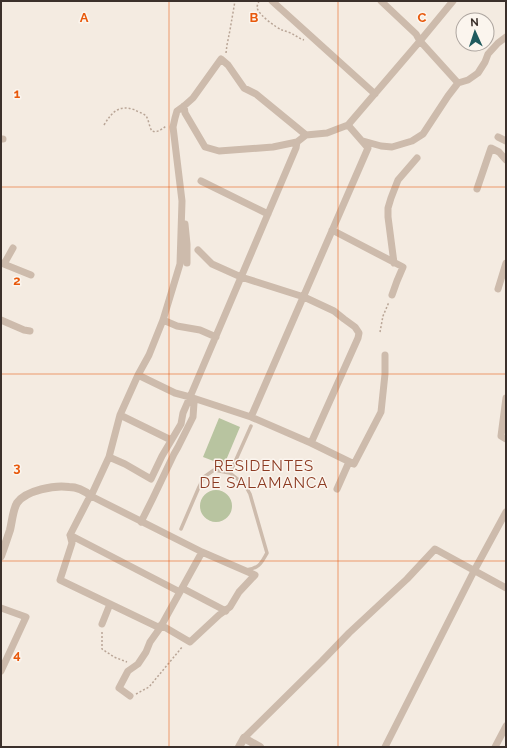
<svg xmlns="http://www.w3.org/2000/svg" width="507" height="748" viewBox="0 0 507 748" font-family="Raleway,sans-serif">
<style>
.green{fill:#b8c4a0}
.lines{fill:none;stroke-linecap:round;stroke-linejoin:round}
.path{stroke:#b9a596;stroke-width:1.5;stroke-dasharray:2 2;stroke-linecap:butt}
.service{stroke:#cdbbac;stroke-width:3.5}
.minor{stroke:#cdbbac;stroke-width:7}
.tertiary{stroke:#cdbbac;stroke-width:8}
.grid{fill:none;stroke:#e8590c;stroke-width:1;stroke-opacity:0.55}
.labels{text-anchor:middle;stroke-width:3;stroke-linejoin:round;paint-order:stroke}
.neighbourhood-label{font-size:15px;letter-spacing:1px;fill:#8c3b22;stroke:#fbf5ee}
.grid-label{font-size:13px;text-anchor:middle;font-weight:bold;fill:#e8590c;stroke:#fbf5ee;stroke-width:3;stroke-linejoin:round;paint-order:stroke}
</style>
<rect width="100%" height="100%" fill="#f4ebe1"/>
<path class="green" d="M 219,418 L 240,427 L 224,465 L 203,457 Z
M200 506a16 16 0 1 1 32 0a16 16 0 1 1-32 0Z"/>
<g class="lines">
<path class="path" d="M 259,1 C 258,4 256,7 258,10 C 261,16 275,27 282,30 C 284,31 286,31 288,32 C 294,34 298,38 304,40
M 226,53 L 227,45 L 230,30 L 235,1
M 104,125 C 112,112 119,104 135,110 C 138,112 143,113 146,116 C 149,120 149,127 152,131 C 157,133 161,130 166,126
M 380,332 L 383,316 L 389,302
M 102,632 L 102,649 L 114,657 L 127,662
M 136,694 L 149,687 L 183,646"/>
<path class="service" d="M 230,473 L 251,426
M 181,529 L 199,487 L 204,477 L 214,470 L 230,473 L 245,485 L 250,494 L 267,553 C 261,563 260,568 246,570"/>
<path class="minor" d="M 272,1 L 375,94
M 381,1 L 416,34 L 420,41 L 458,83
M 184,106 L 185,113 L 205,147 L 219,151 L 273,147 L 297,142 L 306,135 L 327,133 L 348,125 L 420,41 L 453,1
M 498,137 L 506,141
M 1,139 L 3,139
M 363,141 L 381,146 L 392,147 L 412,141 L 423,134 L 448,96 L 458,83 L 468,80 L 478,73 L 485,62 L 488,54 L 498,43 L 506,37
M 201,181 L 268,214
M 477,189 L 491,148 L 499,152 L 506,160
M 185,224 L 187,244 L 187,263
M 332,230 L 403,267 L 397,281 L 392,295
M 198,250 L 212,264 L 241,277 L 304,297 L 334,311 L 344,319 L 355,327 L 359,333 L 358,338 L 311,443
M 1,263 L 31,275
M 394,263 L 388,217 L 388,208 L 391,198 L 398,180 L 417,158
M 4,264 L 13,248
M 498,289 L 506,263
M 1,320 L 24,330 L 30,331
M 163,320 L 177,326 L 200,330 L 216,337
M 138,375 L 175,393 L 190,397 L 251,417 L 311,443 L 354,464 L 381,412 L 385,374 L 385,355
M 506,398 L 501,436 L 506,439
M 120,415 L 171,440
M 251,417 L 368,148 L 348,125
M 109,457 L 125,464 L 151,479 L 162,456 L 181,424 L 183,413 L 190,397
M 337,489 L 349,462
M 91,496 L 202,552 L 255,575 L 239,592 L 230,607 L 219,615 L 190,642 L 161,625
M 141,522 L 153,498 L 174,454 L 178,447 L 193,417 L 194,403 L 190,397 L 296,148 L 297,142
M 70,535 L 180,592
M 182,588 L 226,611
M 1,608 L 26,617 L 1,671
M 102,624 L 110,604
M 160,628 L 60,580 L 72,543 L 70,535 L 88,500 L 91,496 L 109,457 L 120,415 L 138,375 L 149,355 L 163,320 L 180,264 L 182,201 L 173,127 L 175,118 L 177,111 L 184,106 L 193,98 L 221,59 L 228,65 L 244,88 L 256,94 L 306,135
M 130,696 L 119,688 L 128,671 L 138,664 L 146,652 L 150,642 L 160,628 L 202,552
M 244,738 L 322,661 L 349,633 L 407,579 L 435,549 L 506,588
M 385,747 L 474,571 L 506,512
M 495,747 L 506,726"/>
<path class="tertiary" d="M 1,556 C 4,548 7,539 10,530 C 12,522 13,509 17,503 C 26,490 55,485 69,487 C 77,487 85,491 91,496
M 239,747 L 244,738 L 260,747"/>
</g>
<path class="grid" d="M 169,1 L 169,747M 338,1 L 338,747M 1,187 L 506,187M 1,374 L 506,374M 1,561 L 506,561"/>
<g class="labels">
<g class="neighbourhood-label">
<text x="264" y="471">RESIDENTES<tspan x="264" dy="17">DE SALAMANCA</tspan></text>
</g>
</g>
<g class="grid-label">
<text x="84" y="22">A</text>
<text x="254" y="22">B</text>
<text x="422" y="22">C</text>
<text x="17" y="98">1</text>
<text x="17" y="285">2</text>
<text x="17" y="472">3</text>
<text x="17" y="659">4</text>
</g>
<rect width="507" height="748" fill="none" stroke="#3b302b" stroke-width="4"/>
<g transform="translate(475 32) rotate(357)"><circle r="19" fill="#fbf5ee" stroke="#aea6a0"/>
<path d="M0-3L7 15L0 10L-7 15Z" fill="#1f5a5e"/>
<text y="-6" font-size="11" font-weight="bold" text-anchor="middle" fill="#3b302b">N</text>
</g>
</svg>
